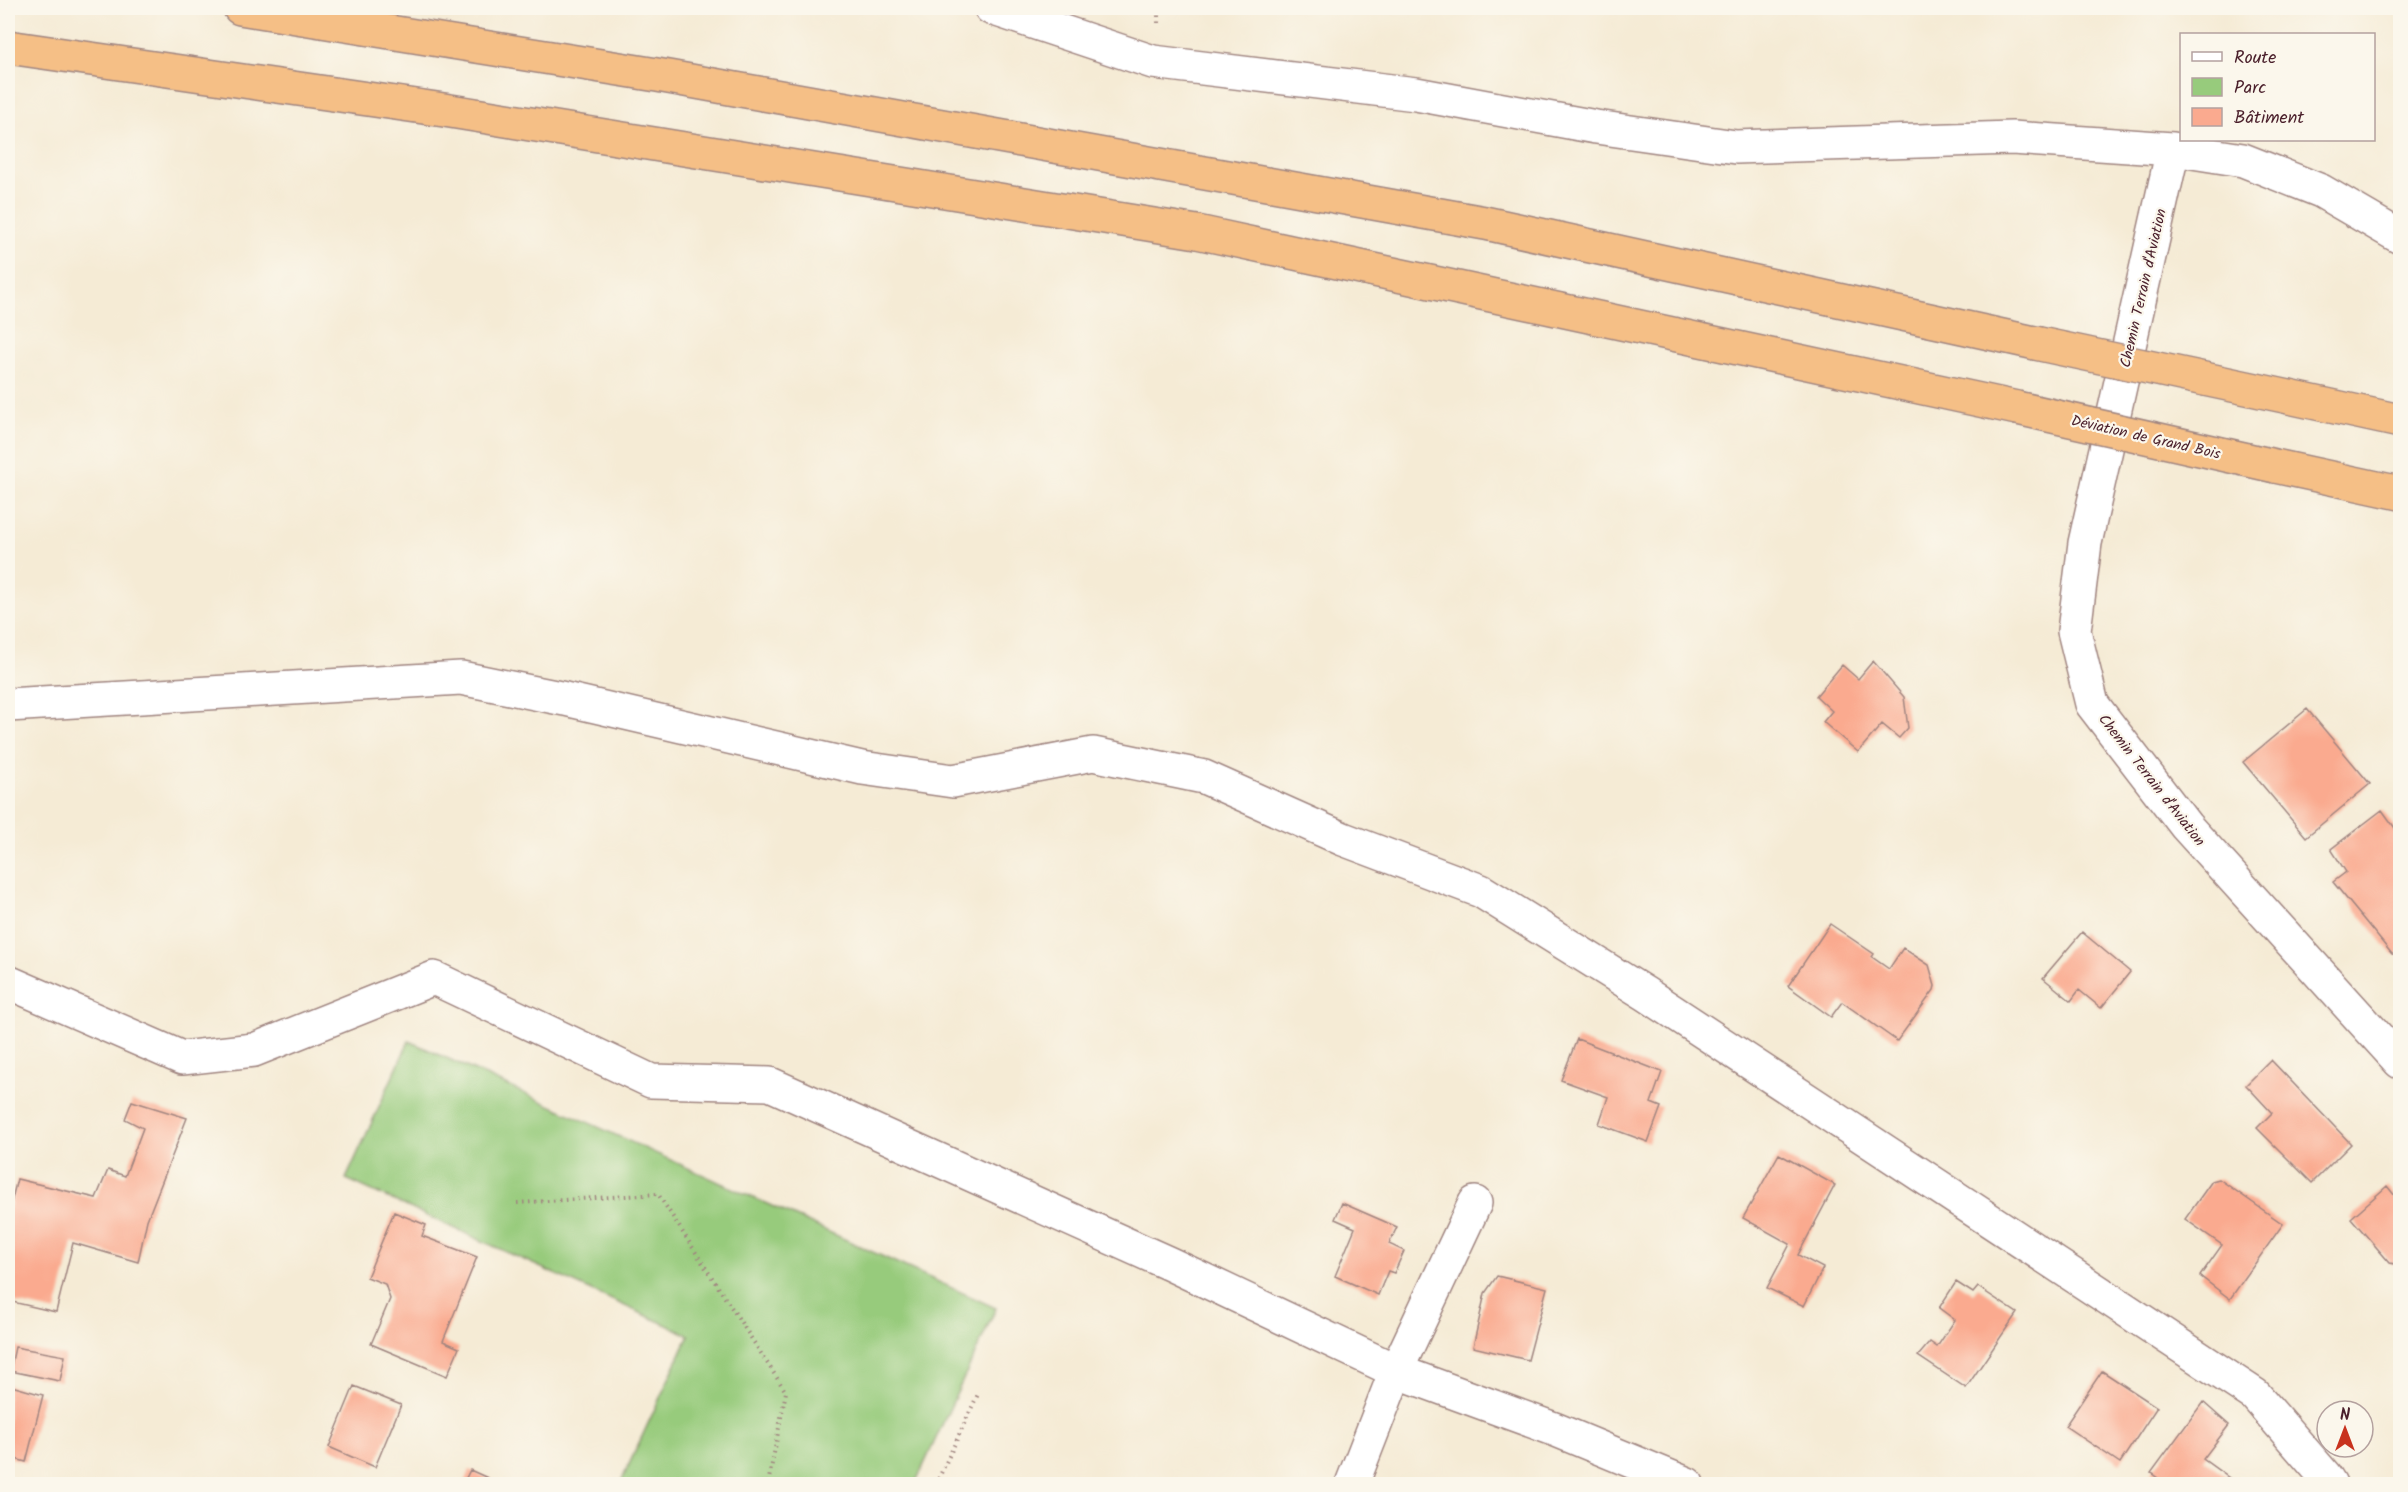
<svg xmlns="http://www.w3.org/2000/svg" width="2408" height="1492" viewBox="0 0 2408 1492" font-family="Kalam,sans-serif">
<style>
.green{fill:#97cb7c;stroke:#707554;stroke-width:1.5}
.building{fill:#faaa8f}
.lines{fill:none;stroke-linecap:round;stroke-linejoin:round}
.street-casing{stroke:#a08580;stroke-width:36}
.highway-casing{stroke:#a08580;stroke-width:36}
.path{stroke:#a08580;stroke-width:4;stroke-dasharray:1.5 4.5;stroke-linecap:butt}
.street{stroke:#fff;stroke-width:33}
.highway{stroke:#f5bf86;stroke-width:33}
.highway-bridge-casing{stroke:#a08580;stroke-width:36;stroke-linecap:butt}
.highway-bridge{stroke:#f5bf86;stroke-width:33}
.labels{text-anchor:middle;stroke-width:4.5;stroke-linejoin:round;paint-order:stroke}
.street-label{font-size:15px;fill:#4a1f2b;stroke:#fbf7ec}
</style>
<rect width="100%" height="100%" fill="#fbf7ec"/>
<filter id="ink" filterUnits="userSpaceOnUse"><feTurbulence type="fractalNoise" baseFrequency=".0167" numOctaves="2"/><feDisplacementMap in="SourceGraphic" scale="12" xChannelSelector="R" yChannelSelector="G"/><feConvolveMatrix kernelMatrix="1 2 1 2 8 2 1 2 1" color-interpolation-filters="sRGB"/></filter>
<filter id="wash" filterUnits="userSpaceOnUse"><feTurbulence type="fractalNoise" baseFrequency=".008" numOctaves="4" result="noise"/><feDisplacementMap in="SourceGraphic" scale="24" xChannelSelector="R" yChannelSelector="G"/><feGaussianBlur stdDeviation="1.35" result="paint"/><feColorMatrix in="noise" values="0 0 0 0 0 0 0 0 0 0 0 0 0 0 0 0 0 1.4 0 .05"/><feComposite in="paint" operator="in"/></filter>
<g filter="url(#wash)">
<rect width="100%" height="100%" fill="#f5ebd5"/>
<path class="green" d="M 409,1041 L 996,1308 L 915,1484 L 620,1484 L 689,1335 L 346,1179 Z"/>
<g id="blocks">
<path class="building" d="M 1873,661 L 1904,697 L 1908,728 L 1899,738 L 1882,724 L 1858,752 L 1823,722 L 1832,711 L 1816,696 L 1842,665 L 1858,679 Z
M 2307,709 L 2370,784 L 2306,837 L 2243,762 Z
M 2382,810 L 2400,835 L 2400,955 L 2392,954 L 2333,882 L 2346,872 L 2331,849 Z
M 1830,924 L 1874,954 L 1872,957 L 1889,969 L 1903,948 L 1929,965 L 1935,986 L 1934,990 L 1897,1041 L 1842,1002 L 1831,1017 L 1788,986 Z
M 2082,932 L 2130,972 L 2101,1008 L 2079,990 L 2071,1001 L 2043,978 Z
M 1577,1039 L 1662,1072 L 1651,1103 L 1661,1107 L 1648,1142 L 1599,1124 L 1608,1097 L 1561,1080 Z
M 2271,1060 L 2351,1144 L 2312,1183 L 2257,1128 L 2272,1113 L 2246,1085 Z
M 132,1101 L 187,1118 L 147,1220 L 138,1262 L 73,1243 L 56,1312 L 8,1301 L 8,1215 L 17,1179 L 96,1198 L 108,1170 L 125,1176 L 143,1128 L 125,1119 Z
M 1779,1154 L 1835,1185 L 1798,1255 L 1823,1268 L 1804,1306 L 1767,1288 L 1790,1244 L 1743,1218 Z
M 2219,1179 L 2283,1224 L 2230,1299 L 2200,1276 L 2222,1245 L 2185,1219 L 2212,1181 Z
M 2387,1186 L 2400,1202 L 2400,1265 L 2390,1263 L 2351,1218 Z
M 1342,1203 L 1397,1227 L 1389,1244 L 1404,1251 L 1394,1273 L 1388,1271 L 1378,1295 L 1335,1276 L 1355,1228 L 1335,1219 Z
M 394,1212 L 426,1225 L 422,1236 L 477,1257 L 443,1341 L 459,1348 L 447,1376 L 371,1344 L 390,1299 L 385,1284 L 367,1277 Z
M 1497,1276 L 1547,1288 L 1528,1360 L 1473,1347 L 1485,1293 Z
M 1956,1282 L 1973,1293 L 1978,1287 L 2017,1313 L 1966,1388 L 1918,1356 L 1930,1342 L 1937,1347 L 1955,1320 L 1939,1308 Z
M 15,1347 L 65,1356 L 60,1381 L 10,1371 Z
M 2102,1371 L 2157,1407 L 2120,1463 L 2065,1426 Z
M 8,1385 L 43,1395 L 26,1462 L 8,1457 Z
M 354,1386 L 401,1405 L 375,1467 L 329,1447 Z
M 2203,1402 L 2229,1425 L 2203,1459 L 2229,1478 L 2224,1484 L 2166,1484 L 2151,1473 Z
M 470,1470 L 501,1484 L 463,1484 Z"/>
</g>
</g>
<g filter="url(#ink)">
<use href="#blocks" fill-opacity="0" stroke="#a08580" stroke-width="1.5"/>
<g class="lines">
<g class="street-casing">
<path id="street" d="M 991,8 L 1153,62 L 1416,94 L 1596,127 L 1736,147 L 2012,138 L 2173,149 L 2243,160 L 2321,191 L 2400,237
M 2173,149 L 2085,543 L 2074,631 L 2092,704 L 2186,826 L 2400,1062
M 8,705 L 461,678 L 565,699 L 862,768 L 953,781 L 1093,754 L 1204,777 L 1343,839 L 1481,891 L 1646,994 L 2255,1395 L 2325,1476 L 2330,1484
M 8,982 L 182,1058 L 254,1050 L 434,978 L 651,1081 L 770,1084 L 1170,1264 L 1396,1371 L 1554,1429 L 1687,1484
M 1352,1484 L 1396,1371 L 1475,1203"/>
</g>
<g class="highway-casing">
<path id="highway" d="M 240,8 L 657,75 L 1485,223 L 2035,343
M 8,47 L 444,110 L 1197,232 L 2017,408
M 2289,397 L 2400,421
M 2275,466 L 2400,493"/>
</g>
<path class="path" d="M 1158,23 L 1158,8
M 517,1203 L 658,1194 L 786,1392 L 768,1484
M 936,1484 L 979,1392"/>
<use href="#street" class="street"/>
<use href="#highway" class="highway"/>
<g class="highway-bridge-casing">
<path id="highway-bridge" d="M 2035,343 L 2289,397
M 2017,408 L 2275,466"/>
</g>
<use href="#highway-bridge" class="highway-bridge"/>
</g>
</g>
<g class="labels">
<g class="street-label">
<text transform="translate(2143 288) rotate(-77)" y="5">Chemin Terrain d'Aviation</text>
<text transform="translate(2146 437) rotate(13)" y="5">Déviation de Grand Bois</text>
<text transform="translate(2152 780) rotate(52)" y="5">Chemin Terrain d'Aviation</text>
</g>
</g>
<rect width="2408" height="1492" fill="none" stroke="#fbf7ec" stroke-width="30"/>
<rect x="2180" y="33" width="195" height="108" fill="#fbf7ec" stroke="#b4a19f" stroke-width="1.5"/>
<rect x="2192" y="52" width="30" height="9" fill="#ffffff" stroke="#b4a19f" stroke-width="1.5"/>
<text x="2234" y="63" font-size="18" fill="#4a1f2b">Route</text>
<rect x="2192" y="78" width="30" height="18" fill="#97cb7c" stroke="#b4a19f" stroke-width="1.5"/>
<text x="2234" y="93" font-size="18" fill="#4a1f2b">Parc</text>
<rect x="2192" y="108" width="30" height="18" fill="#faaa8f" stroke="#b4a19f" stroke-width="1.5"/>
<text x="2234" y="123" font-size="18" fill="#4a1f2b">Bâtiment</text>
<g transform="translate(2345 1429)"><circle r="28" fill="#fbf7ec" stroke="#b4a19f" stroke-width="1.5"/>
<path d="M0-4.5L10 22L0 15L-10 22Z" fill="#c8321e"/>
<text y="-9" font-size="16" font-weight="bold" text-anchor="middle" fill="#4a1f2b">N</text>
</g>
</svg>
